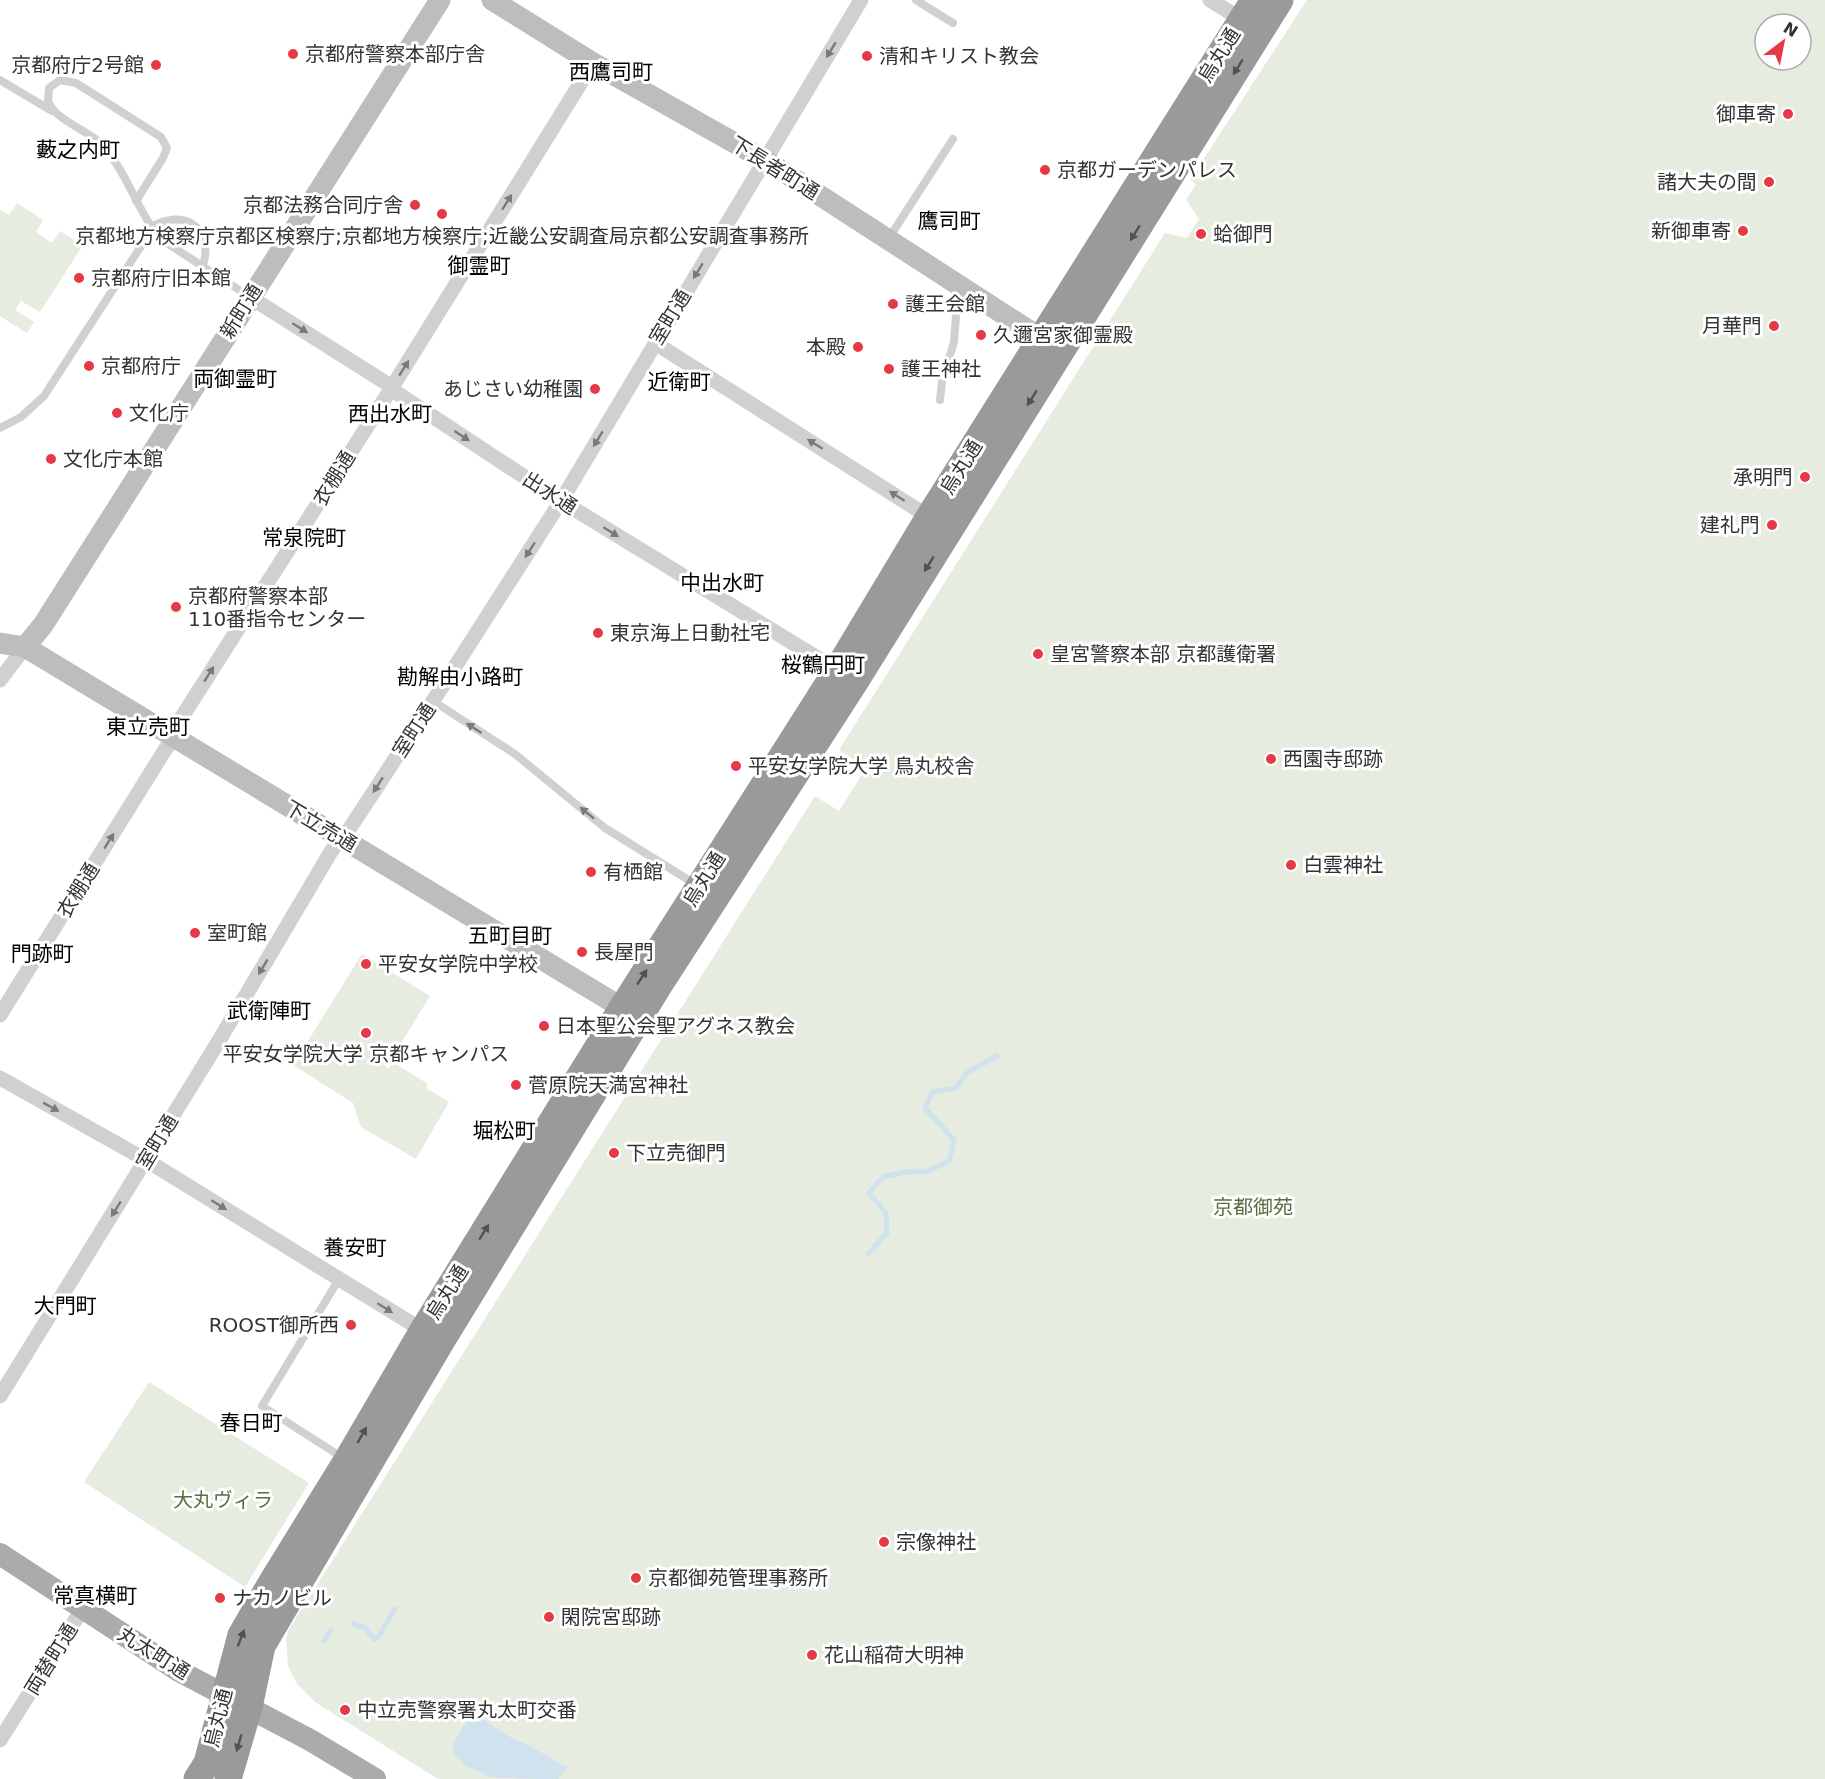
<svg xmlns="http://www.w3.org/2000/svg" width="1825" height="1779" viewBox="0 0 1825 1779" font-family="'DejaVu Sans','Noto Sans JP',sans-serif">
<style>
.green{fill:#e6ecdf;fill-rule:evenodd}
.water{fill:#cfe2ee}
.lines{fill:none;stroke-linecap:round;stroke-linejoin:round}
.stream{stroke:#cfe2ee;stroke-width:5}
.lane{stroke:#d0d0d0;stroke-width:8}
.street{stroke:#d0d0d0;stroke-width:15}
.secondary{stroke:#bdbdbd;stroke-width:21}
.primary{stroke:#ababab;stroke-width:22}
.highway{stroke:#9a9a9a;stroke-width:27}
.oneway{fill:#7a7a7a}
.oneway2{fill:#525252}
.poi-dot{fill:#e63946;stroke:#fff;stroke-width:2}
.labels{text-anchor:middle;stroke-width:6;stroke-linejoin:round;paint-order:stroke}
.poi-label{font-size:20px;fill:#333;stroke:#fff;text-anchor:start}
.street-label{font-size:20px;fill:#333;stroke:#fff}
.park-label{font-size:20px;fill:#56703f;stroke:#fff}
.neighbourhood-label{font-size:21px;fill:#000;stroke:#fff}
</style>
<rect width="100%" height="100%" fill="#fff"/>
<path class="green" d="M 1307,0 L 1825,0 L 1825,1779 L 438,1779 L 315,1702 L 297,1684 L 288,1666 L 286,1640 L 289,1629 L 815,796 L 839,811 L 866,768 L 839,750 L 1165,233 L 1187,238 L 1199,219 L 1186,200 L 1196,184 L 1190,180 ZM 1765,24 L 1801,24 L 1801,60 L 1765,60 Z
M 17,203 L 43,220 L 36,232 L 52,243 L 60,231 L 83,245 L 40,312 L 21,301 L 15,310 L 34,322 L 27,333 L 0,316 L 0,210 L 9,215 Z
M 362,954 L 430,996 L 386,1068 L 389,1068 L 393,1062 L 428,1084 L 426,1088 L 449,1102 L 416,1159 L 361,1127 L 353,1103 L 293,1065 Z
M 149,1382 L 309,1483 L 245,1587 L 84,1482 Z"/>
<path class="water" d="M 470,1720 L 483,1720 L 510,1737 L 532,1747 L 562,1765 L 568,1766 L 558,1779 C 538,1779 506,1779 487,1776 C 484,1775 482,1772 479,1771 C 475,1769 470,1769 466,1766 C 463,1764 462,1761 460,1759 C 454,1753 451,1754 454,1744 C 457,1735 463,1725 470,1720 Z"/>
<g class="lines">
<path class="stream" d="M 868,1254 L 887,1233 L 886,1213 L 869,1193 L 883,1177 L 904,1172 L 928,1171 L 949,1161 L 954,1140 L 925,1108 L 932,1092 L 955,1088 L 968,1072 L 997,1056
M 353,1624 L 366,1628 L 374,1640 L 379,1636 L 395,1609
M 324,1641 L 331,1630"/>
<path class="lane" d="M 916,0 L 953,23
M 0,80 L 52,111
M 136,201 L 163,158 L 167,148 L 161,137 L 76,83 L 60,80 L 49,88 L 48,102 C 51,107 55,113 60,116 C 72,126 88,132 99,142 C 126,169 136,208 159,238
M 151,227 C 184,208 214,227 203,266
M 889,238 L 953,139
M 940,400 L 942,381 L 954,342 L 957,302 L 965,291
M 0,428 L 21,417 L 44,396 L 147,237 L 159,238 L 250,297
M 433,701 L 515,754 L 605,828 L 695,884
M 339,1279 L 262,1406 L 343,1458"/>
<path class="street" d="M 1210,0 L 1246,22
M 250,297 L 386,383 L 391,389 L 561,501 L 842,673
M 655,343 L 929,517
M 0,680 L 25,647
M 0,1015 L 173,737 L 180,720 L 391,389 L 593,63
M 0,1078 L 146,1160 L 427,1333
M 0,1396 L 217,1044 L 332,850 L 350,828 L 433,701 L 561,501 L 861,0
M 0,1740 L 83,1608"/>
<path class="secondary" d="M 492,0 L 593,63 L 765,160 L 1053,346
M 0,643 L 25,647 L 634,1015
M 25,647 L 43,625 L 440,0"/>
<path class="primary" d="M 0,1554 L 179,1671 L 310,1740 L 375,1779"/>
<path class="highway" d="M 197,1779 L 207,1763 L 241,1635 L 273,1580 L 347,1460 L 423,1330 L 622,1008 L 837,670 L 929,517 L 1254,0
M 228,1779 L 249,1707 L 262,1646 L 441,1342 L 658,987 L 855,682 L 1280,0"/>
</g>
<defs><path id="oneway-solid" d="M-6-.8H1V-3.2L6.5 0L1 3.2V.8H-6Z" transform="scale(1.5)"/></defs>
<g class="oneway">
<use href="#oneway-solid" transform="translate(831 50) rotate(121)"/>
<use href="#oneway-solid" transform="translate(507 202) rotate(-58)"/>
<use href="#oneway-solid" transform="translate(698 271) rotate(121)"/>
<use href="#oneway-solid" transform="translate(300 328) rotate(32)"/>
<use href="#oneway-solid" transform="translate(404 368) rotate(-58)"/>
<use href="#oneway-solid" transform="translate(462 436) rotate(33)"/>
<use href="#oneway-solid" transform="translate(598 439) rotate(121)"/>
<use href="#oneway-solid" transform="translate(815 444) rotate(-148)"/>
<use href="#oneway-solid" transform="translate(897 496) rotate(-148)"/>
<use href="#oneway-solid" transform="translate(611 532) rotate(32)"/>
<use href="#oneway-solid" transform="translate(530 550) rotate(123)"/>
<use href="#oneway-solid" transform="translate(209 674) rotate(-58)"/>
<use href="#oneway-solid" transform="translate(474 728) rotate(-147)"/>
<use href="#oneway-solid" transform="translate(378 785) rotate(123)"/>
<use href="#oneway-solid" transform="translate(587 813) rotate(-141)"/>
<use href="#oneway-solid" transform="translate(109 841) rotate(-58)"/>
<use href="#oneway-solid" transform="translate(263 967) rotate(121)"/>
<use href="#oneway-solid" transform="translate(51 1107) rotate(29)"/>
<use href="#oneway-solid" transform="translate(219 1205) rotate(32)"/>
<use href="#oneway-solid" transform="translate(116 1209) rotate(122)"/>
<use href="#oneway-solid" transform="translate(385 1308) rotate(32)"/>
</g>
<g class="oneway2">
<use href="#oneway-solid" transform="translate(1238 67) rotate(122)"/>
<use href="#oneway-solid" transform="translate(1135 233) rotate(122)"/>
<use href="#oneway-solid" transform="translate(1032 398) rotate(122)"/>
<use href="#oneway-solid" transform="translate(929 564) rotate(122)"/>
<use href="#oneway-solid" transform="translate(642 977) rotate(-57)"/>
<use href="#oneway-solid" transform="translate(484 1232) rotate(-58)"/>
<use href="#oneway-solid" transform="translate(362 1435) rotate(-60)"/>
<use href="#oneway-solid" transform="translate(241 1638) rotate(-69)"/>
<use href="#oneway-solid" transform="translate(239 1743) rotate(106)"/>
</g>
<g class="poi-dot">
<circle cx="293" cy="54" r="6"/>
<circle cx="867" cy="56" r="6"/>
<circle cx="156" cy="65" r="6"/>
<circle cx="1788" cy="114" r="6"/>
<circle cx="1045" cy="170" r="6"/>
<circle cx="1769" cy="182" r="6"/>
<circle cx="415" cy="205" r="6"/>
<circle cx="442" cy="214" r="6"/>
<circle cx="1743" cy="231" r="6"/>
<circle cx="1201" cy="234" r="6"/>
<circle cx="79" cy="278" r="6"/>
<circle cx="893" cy="304" r="6"/>
<circle cx="1774" cy="326" r="6"/>
<circle cx="981" cy="335" r="6"/>
<circle cx="858" cy="347" r="6"/>
<circle cx="89" cy="366" r="6"/>
<circle cx="889" cy="369" r="6"/>
<circle cx="595" cy="389" r="6"/>
<circle cx="117" cy="413" r="6"/>
<circle cx="51" cy="459" r="6"/>
<circle cx="1805" cy="477" r="6"/>
<circle cx="1772" cy="525" r="6"/>
<circle cx="176" cy="607" r="6"/>
<circle cx="598" cy="633" r="6"/>
<circle cx="1038" cy="654" r="6"/>
<circle cx="1271" cy="759" r="6"/>
<circle cx="736" cy="766" r="6"/>
<circle cx="1291" cy="865" r="6"/>
<circle cx="591" cy="872" r="6"/>
<circle cx="195" cy="933" r="6"/>
<circle cx="582" cy="952" r="6"/>
<circle cx="366" cy="964" r="6"/>
<circle cx="544" cy="1026" r="6"/>
<circle cx="366" cy="1033" r="6"/>
<circle cx="516" cy="1085" r="6"/>
<circle cx="614" cy="1153" r="6"/>
<circle cx="351" cy="1325" r="6"/>
<circle cx="884" cy="1542" r="6"/>
<circle cx="636" cy="1578" r="6"/>
<circle cx="220" cy="1598" r="6"/>
<circle cx="549" cy="1617" r="6"/>
<circle cx="812" cy="1655" r="6"/>
<circle cx="345" cy="1710" r="6"/>
</g>
<g class="labels">
<g class="poi-label">
<text x="305" y="61">京都府警察本部庁舎</text>
<text x="879" y="63">清和キリスト教会</text>
<text x="144" y="72" text-anchor="end">京都府庁2号館</text>
<text x="1776" y="121" text-anchor="end">御車寄</text>
<text x="1057" y="177">京都ガーデンパレス</text>
<text x="1757" y="189" text-anchor="end">諸大夫の間</text>
<text x="403" y="212" text-anchor="end">京都法務合同庁舎</text>
<text x="1731" y="238" text-anchor="end">新御車寄</text>
<text x="1213" y="241">蛤御門</text>
<text x="442" y="243" text-anchor="middle">京都地方検察庁京都区検察庁;京都地方検察庁;近畿公安調査局京都公安調査事務所</text>
<text x="91" y="285">京都府庁旧本館</text>
<text x="905" y="311">護王会館</text>
<text x="1762" y="333" text-anchor="end">月華門</text>
<text x="993" y="342">久邇宮家御霊殿</text>
<text x="846" y="354" text-anchor="end">本殿</text>
<text x="101" y="373">京都府庁</text>
<text x="901" y="376">護王神社</text>
<text x="583" y="396" text-anchor="end">あじさい幼稚園</text>
<text x="129" y="420">文化庁</text>
<text x="63" y="466">文化庁本館</text>
<text x="1793" y="484" text-anchor="end">承明門</text>
<text x="1760" y="532" text-anchor="end">建礼門</text>
<text x="188" y="603">京都府警察本部<tspan x="188" dy="23">110番指令センター</tspan></text>
<text x="610" y="640">東京海上日動社宅</text>
<text x="1050" y="661">皇宮警察本部 京都護衛署</text>
<text x="1283" y="766">西園寺邸跡</text>
<text x="748" y="773">平安女学院大学 鳥丸校舎</text>
<text x="1303" y="872">白雲神社</text>
<text x="603" y="879">有栖館</text>
<text x="207" y="940">室町館</text>
<text x="594" y="959">長屋門</text>
<text x="378" y="971">平安女学院中学校</text>
<text x="556" y="1033">日本聖公会聖アグネス教会</text>
<text x="366" y="1061" text-anchor="middle">平安女学院大学 京都キャンパス</text>
<text x="528" y="1092">菅原院天満宮神社</text>
<text x="626" y="1160">下立売御門</text>
<text x="339" y="1332" text-anchor="end">ROOST御所西</text>
<text x="896" y="1549">宗像神社</text>
<text x="648" y="1585">京都御苑管理事務所</text>
<text x="232" y="1605">ナカノビル</text>
<text x="561" y="1624">閑院宮邸跡</text>
<text x="824" y="1662">花山稲荷大明神</text>
<text x="357" y="1717">中立売警察署丸太町交番</text>
</g>
<g class="street-label">
<text transform="translate(1219 55) rotate(-58)" y="7">烏丸通</text>
<text transform="translate(775 168) rotate(32)" y="7">下長者町通</text>
<text transform="translate(241 311) rotate(-58)" y="7">新町通</text>
<text transform="translate(670 317) rotate(-59)" y="7">室町通</text>
<text transform="translate(961 467) rotate(-58)" y="7">烏丸通</text>
<text transform="translate(334 478) rotate(-58)" y="7">衣棚通</text>
<text transform="translate(550 493) rotate(33)" y="7">出水通</text>
<text transform="translate(414 730) rotate(-57)" y="7">室町通</text>
<text transform="translate(321 826) rotate(31)" y="7">下立売通</text>
<text transform="translate(704 879) rotate(-58)" y="7">烏丸通</text>
<text transform="translate(78 890) rotate(-58)" y="7">衣棚通</text>
<text transform="translate(157 1142) rotate(-59)" y="7">室町通</text>
<text transform="translate(447 1292) rotate(-58)" y="7">烏丸通</text>
<text transform="translate(154 1653) rotate(32)" y="7">丸太町通</text>
<text transform="translate(51 1659) rotate(-58)" y="7">両替町通</text>
<text transform="translate(218 1718) rotate(-76)" y="7">烏丸通</text>
</g>
<g class="park-label">
<text x="1253" y="1214">京都御苑</text>
<text x="223" y="1507">大丸ヴィラ</text>
</g>
<g class="neighbourhood-label">
<text x="611" y="79">西鷹司町</text>
<text x="78" y="157">藪之内町</text>
<text x="949" y="228">鷹司町</text>
<text x="479" y="273">御霊町</text>
<text x="235" y="386">両御霊町</text>
<text x="679" y="389">近衛町</text>
<text x="390" y="421">西出水町</text>
<text x="304" y="545">常泉院町</text>
<text x="722" y="590">中出水町</text>
<text x="823" y="672">桜鶴円町</text>
<text x="460" y="684">勘解由小路町</text>
<text x="148" y="734">東立売町</text>
<text x="510" y="943">五町目町</text>
<text x="42" y="961">門跡町</text>
<text x="269" y="1018">武衛陣町</text>
<text x="504" y="1138">堀松町</text>
<text x="355" y="1255">養安町</text>
<text x="65" y="1313">大門町</text>
<text x="251" y="1430">春日町</text>
<text x="95" y="1603">常真横町</text>
</g>
</g>
<g transform="translate(1783 42) rotate(32)"><circle r="28" fill="#ffffff" stroke="#adadad" stroke-width="1.5"/>
<path d="M0-4.5L10 22L0 15L-10 22Z" fill="#e63946"/>
<text y="-9" font-size="16" font-weight="bold" text-anchor="middle" fill="#333333">N</text>
</g>
</svg>
